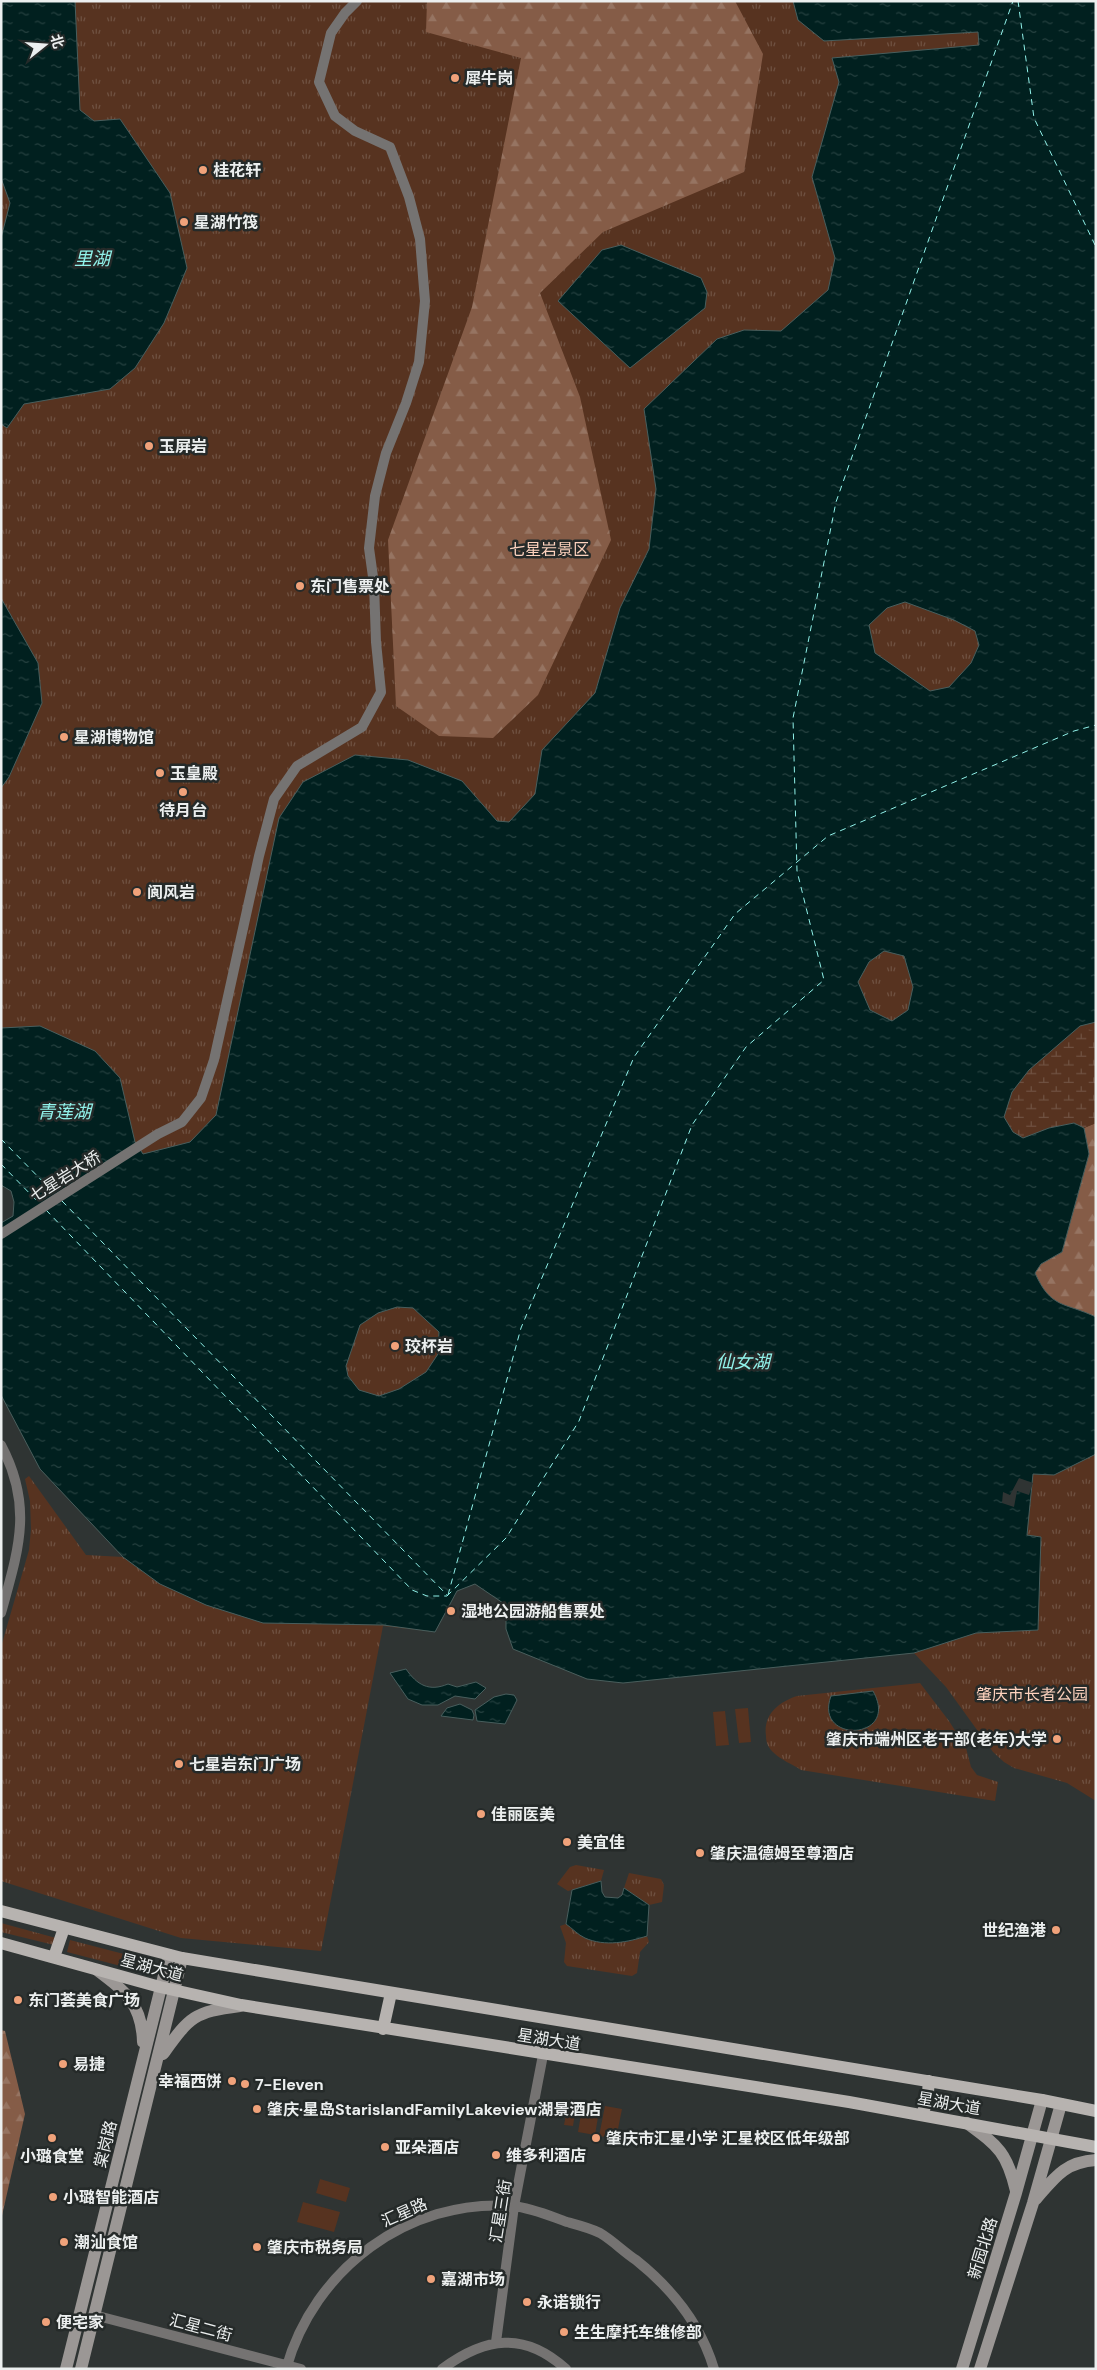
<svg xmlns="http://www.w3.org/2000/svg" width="1097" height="2370" viewBox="0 0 1097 2370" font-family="'DM Sans','Noto Sans SC',sans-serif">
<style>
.grass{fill:url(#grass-tufts)}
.forest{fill:url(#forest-firs)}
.wetland{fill:url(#wetland-marsh)}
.garden{fill:#573320}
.water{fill:url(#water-ripples);stroke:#485e5d;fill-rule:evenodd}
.pier{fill:#2f3433}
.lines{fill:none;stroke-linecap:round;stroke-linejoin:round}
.ferry{stroke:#91f2ea;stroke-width:1;stroke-dasharray:6 5;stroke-linecap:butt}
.street{stroke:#757372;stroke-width:10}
.secondary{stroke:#9b9795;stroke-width:12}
.primary{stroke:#b7b3b0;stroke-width:12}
.poi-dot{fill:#f0a27a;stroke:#252a29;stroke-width:2}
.labels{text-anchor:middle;stroke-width:5;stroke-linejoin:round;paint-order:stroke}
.poi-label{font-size:16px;font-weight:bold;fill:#ecefef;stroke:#252a29;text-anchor:start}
.park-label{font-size:16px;fill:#fdd2be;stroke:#252a29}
.street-label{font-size:16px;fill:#ecefef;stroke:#252a29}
.water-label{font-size:18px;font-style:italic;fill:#91f2ea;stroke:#252a29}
</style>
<defs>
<pattern id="grass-tufts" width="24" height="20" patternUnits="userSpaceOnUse" patternTransform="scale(1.25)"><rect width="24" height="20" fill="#573320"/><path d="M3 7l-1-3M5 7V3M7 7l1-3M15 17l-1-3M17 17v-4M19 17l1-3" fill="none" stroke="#6f5141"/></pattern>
<pattern id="forest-firs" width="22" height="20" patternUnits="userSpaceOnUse" patternTransform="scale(1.25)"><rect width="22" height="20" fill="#855c47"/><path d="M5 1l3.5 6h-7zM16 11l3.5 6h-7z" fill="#967462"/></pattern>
<pattern id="wetland-marsh" width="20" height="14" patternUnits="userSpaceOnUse" patternTransform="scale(1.25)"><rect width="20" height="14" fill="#573320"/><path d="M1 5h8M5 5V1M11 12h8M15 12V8" fill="none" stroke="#6f5141"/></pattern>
<pattern id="water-ripples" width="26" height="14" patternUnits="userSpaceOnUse" patternTransform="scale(1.25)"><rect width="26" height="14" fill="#01201f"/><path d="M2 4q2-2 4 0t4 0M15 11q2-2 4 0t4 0" fill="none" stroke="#264140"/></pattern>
</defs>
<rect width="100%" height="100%" fill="#2f3433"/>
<path class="grass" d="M 1,1 L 1096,1 L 1096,1801 L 1067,1783 L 1014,1768 L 1004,1762 L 993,1752 L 946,1687 L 914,1653 L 623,1683 L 587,1679 L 513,1649 L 506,1629 L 506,1605 L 475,1584 L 457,1591 L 435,1632 L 383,1626 L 321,1951 L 181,1938 L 1,1881 L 1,1647 L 29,1550 L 31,1529 L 30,1501 L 25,1479 L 29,1476 L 86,1555 L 123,1557 L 40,1469 L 1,1395 L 135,1142 L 40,1026 L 1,1028 Z
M 920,1683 L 949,1721 L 966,1748 L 971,1767 L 977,1775 L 998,1782 L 995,1801 L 801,1770 C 792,1764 781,1760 774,1753 C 768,1748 766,1742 766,1736 C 763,1714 779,1702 797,1696 Z
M 576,1865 L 604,1870 L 601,1881 L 568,1891 L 557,1884 L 570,1867 Z
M 629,1873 L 661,1879 L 664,1885 L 662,1902 L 649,1905 L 624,1888 Z
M 1,1923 L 56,1938 L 54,1945 L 1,1932 Z
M 566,1924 L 585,1938 L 627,1942 L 647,1936 L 649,1942 L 640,1952 L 637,1973 L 632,1976 L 567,1966 L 564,1962 L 566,1943 L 560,1926 Z
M 70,1940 L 143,1959 L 140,1971 L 67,1952 Z"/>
<path class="forest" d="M 427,1 L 735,1 L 763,54 L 744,172 L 603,232 L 540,293 L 580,397 L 611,540 L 538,695 L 493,738 L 439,736 L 396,706 L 388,540 L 472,307 L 521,58 L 426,32 Z
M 1096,1123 L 1096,1317 C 1064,1302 1051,1309 1035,1273 L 1041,1264 L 1062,1252 L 1089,1154 L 1084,1128 Z
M 1,2030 L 5,2031 L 25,2114 L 1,2220 Z"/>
<path class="wetland" d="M 1080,1026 L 1096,1032 L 1096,1123 L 1084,1128 L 1074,1123 L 1049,1128 L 1023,1138 L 1013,1132 L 1004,1117 L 1012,1092 L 1029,1070 Z"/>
<path class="garden" d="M 748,1708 L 751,1742 L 739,1743 L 735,1709 Z
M 725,1711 L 729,1745 L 716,1746 L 713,1712 Z
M 583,2102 L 600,2105 L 595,2135 L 578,2132 Z
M 568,2105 L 576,2107 L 573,2126 L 564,2125 Z
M 605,2106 L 622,2109 L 616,2139 L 599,2136 Z
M 320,2179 L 350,2188 L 346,2202 L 316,2193 Z
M 303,2202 L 340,2212 L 334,2232 L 297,2222 Z"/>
<path class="water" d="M 1,1 L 75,1 L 80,110 L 94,121 L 120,119 L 170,193 L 187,268 L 164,323 L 135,368 L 110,389 L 24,404 L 7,428 L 1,424 L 1,238 L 10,203 L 1,178 Z
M 793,1 L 1096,1 L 1096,1022 L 1080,1026 L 1029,1070 L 1012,1092 L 1004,1117 L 1013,1132 L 1023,1138 L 1049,1128 L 1074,1123 L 1084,1128 L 1089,1154 L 1062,1252 L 1041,1264 L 1035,1273 C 1051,1309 1064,1302 1096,1317 L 1096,1454 L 1054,1475 L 1033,1474 L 1027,1535 L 1041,1537 L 1038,1630 L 976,1633 L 914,1653 L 623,1683 L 587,1679 L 513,1649 L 506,1629 L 506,1605 L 475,1584 L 457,1591 L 435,1632 L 383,1625 L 263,1623 L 206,1605 L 160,1584 L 123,1557 L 40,1469 L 1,1395 L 1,1223 L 13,1216 L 14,1202 L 11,1191 L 1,1185 L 1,1028 L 40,1026 L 95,1051 L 120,1078 L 135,1142 L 143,1154 L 190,1142 L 216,1115 L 279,818 L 303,782 L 355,755 L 408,760 L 462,781 L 497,821 L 509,822 L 535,794 L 542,750 L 595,693 L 620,608 L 649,549 L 656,489 L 644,409 L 717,339 L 744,330 L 781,331 L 828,290 L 835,258 L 812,177 L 839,82 L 832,58 L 979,45 L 978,32 L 824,41 L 798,20 ZM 905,602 L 954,620 L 975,631 L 979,645 L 971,663 L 949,687 L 930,691 L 875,653 L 869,625 L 887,608 ZM 884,951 L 904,956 L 913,987 L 908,1010 L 892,1021 L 870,1010 L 858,982 L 869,962 ZM 397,1307 L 413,1308 L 439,1332 L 438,1354 L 426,1372 L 399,1389 L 379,1396 L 359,1390 L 348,1376 L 346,1366 L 360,1325 L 378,1313 Z
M 621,245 L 701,278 L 707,292 L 705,308 L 630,368 L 558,301 L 602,250 Z
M 1,598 L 38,663 L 42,703 L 9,777 L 1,788 Z
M 406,1669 C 417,1685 429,1692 448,1684 L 457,1687 L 476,1682 L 486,1688 L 475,1699 L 455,1696 L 438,1705 L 422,1705 L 408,1699 L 390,1673 Z
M 873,1691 C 901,1741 813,1744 831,1696 Z
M 506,1694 L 514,1695 L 517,1700 L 505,1724 L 477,1721 L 475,1710 L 494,1697 Z
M 460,1704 L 472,1710 L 474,1715 L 473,1720 L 441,1716 L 447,1708 Z
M 601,1881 L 602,1892 L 605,1897 L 618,1898 L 622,1895 L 624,1888 L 649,1905 L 647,1936 C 628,1942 605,1947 585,1938 C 578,1935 572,1928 566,1924 L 572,1890 Z"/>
<path class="pier" d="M 1019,1478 L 1033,1483 L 1029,1495 L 1017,1491 L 1014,1507 L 1002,1503 L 1003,1492 L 1010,1495 Z"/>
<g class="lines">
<path class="ferry" d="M 1018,1 L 1034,118 L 1096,247
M 1,1139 L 56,1195
M 1,1164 L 39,1203
M 62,1201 L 447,1595
M 46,1210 L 412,1590 L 427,1596 L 447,1596
M 448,1595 L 521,1328 L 634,1057 L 735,914 L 828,836 L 1074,731 L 1096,725
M 447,1596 L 506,1538 L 579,1421 L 692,1125 L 746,1047 L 824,980 L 797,871 L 793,718 L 836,502 L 1013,1"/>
<path class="street" d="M 1,1234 L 158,1134 L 182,1122 L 201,1098 L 214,1060 L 259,856 L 274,799 L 297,766 L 362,727 L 381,692 L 376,642 L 374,584 L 369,548 L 375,496 L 386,453 L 406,403 L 419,362 L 425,301 L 420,239 L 409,197 L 390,147 L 355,131 L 335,116 L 319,82 L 331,33 L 345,13 L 357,1
M 1,1445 C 34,1507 18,1551 1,1613
M 94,2315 L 301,2369
M 496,2342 L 514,2206 L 543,2055
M 286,2369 C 314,2269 408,2198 513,2206 C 532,2208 550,2216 567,2222 C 578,2225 590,2228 600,2233 C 612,2240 624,2252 636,2260 C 671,2288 701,2325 714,2369
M 442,2369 C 485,2337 524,2331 566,2369"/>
<path class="secondary" d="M 97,1970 C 125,1991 142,2004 143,2042
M 163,2054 C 190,2017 193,2012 240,2006
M 967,2123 C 998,2146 1007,2152 1016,2191
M 1036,2199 C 1055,2177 1065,2162 1096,2160
M 66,2369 L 169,1955
M 81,2369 L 182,1958
M 962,2369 L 1016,2193 L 1042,2100
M 980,2369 L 1033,2203 L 1061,2104"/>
<path class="primary" d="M 1,1911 L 182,1958 L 1042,2100 L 1096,2111
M 1,1943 L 160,1987 L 241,2005 L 849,2102 L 1096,2147
M 54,1957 L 64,1928
M 383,2029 L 391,1993
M 922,2114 L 927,2102 L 929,2081"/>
</g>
<g class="poi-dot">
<circle cx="455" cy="78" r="5"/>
<circle cx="203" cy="170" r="5"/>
<circle cx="184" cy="222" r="5"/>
<circle cx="149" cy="446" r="5"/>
<circle cx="300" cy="586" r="5"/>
<circle cx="64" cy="737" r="5"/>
<circle cx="160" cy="773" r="5"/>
<circle cx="183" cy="792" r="5"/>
<circle cx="137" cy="892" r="5"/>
<circle cx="395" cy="1346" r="5"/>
<circle cx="451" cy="1611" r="5"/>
<circle cx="1057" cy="1739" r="5"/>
<circle cx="179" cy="1764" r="5"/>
<circle cx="481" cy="1814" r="5"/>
<circle cx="567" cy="1842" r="5"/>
<circle cx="700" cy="1853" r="5"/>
<circle cx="1056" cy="1930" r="5"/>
<circle cx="18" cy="2000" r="5"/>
<circle cx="63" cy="2064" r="5"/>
<circle cx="232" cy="2081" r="5"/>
<circle cx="245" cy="2084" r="5"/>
<circle cx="257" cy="2109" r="5"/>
<circle cx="52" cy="2138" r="5"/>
<circle cx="596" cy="2138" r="5"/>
<circle cx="385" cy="2147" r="5"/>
<circle cx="496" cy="2155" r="5"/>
<circle cx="53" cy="2197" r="5"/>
<circle cx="64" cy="2242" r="5"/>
<circle cx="257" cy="2247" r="5"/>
<circle cx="431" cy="2279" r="5"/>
<circle cx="527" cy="2302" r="5"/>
<circle cx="46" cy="2322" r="5"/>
<circle cx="564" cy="2332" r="5"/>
</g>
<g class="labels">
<g class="poi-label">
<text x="465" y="84">犀牛岗</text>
<text x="213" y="176">桂花轩</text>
<text x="194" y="228">星湖竹筏</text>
<text x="159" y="452">玉屏岩</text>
<text x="310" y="592">东门售票处</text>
<text x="74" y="743">星湖博物馆</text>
<text x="170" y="779">玉皇殿</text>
<text x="183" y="816" text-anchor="middle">待月台</text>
<text x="147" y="898">阆风岩</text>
<text x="405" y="1352">珓杯岩</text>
<text x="461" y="1617">湿地公园游船售票处</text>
<text x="1047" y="1745" text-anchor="end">肇庆市端州区老干部(老年)大学</text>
<text x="189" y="1770">七星岩东门广场</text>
<text x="491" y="1820">佳丽医美</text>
<text x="577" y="1848">美宜佳</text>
<text x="710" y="1859">肇庆温德姆至尊酒店</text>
<text x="1046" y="1936" text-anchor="end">世纪渔港</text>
<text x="28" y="2006">东门荟美食广场</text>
<text x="73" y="2070">易捷</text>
<text x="222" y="2087" text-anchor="end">幸福西饼</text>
<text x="255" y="2090">7-Eleven</text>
<text x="267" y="2115">肇庆·星岛StarislandFamilyLakeview湖景酒店</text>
<text x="606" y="2144">肇庆市汇星小学 汇星校区低年级部</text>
<text x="395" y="2153">亚朵酒店</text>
<text x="506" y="2161">维多利酒店</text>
<text x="52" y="2162" text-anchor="middle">小璐食堂</text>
<text x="63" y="2203">小璐智能酒店</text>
<text x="74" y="2248">潮汕食馆</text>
<text x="267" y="2253">肇庆市税务局</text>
<text x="441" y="2285">嘉湖市场</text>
<text x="537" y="2308">永诺锁行</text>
<text x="56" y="2328">便宅家</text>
<text x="574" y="2338">生生摩托车维修部</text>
</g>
<g class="park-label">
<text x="549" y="555">七星岩景区</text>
<text x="1032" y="1700">肇庆市长者公园</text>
</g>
<g class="street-label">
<text transform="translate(65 1176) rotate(-32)" y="6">七星岩大桥</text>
<text transform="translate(152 1967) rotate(15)" y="6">星湖大道</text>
<text transform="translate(549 2039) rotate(9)" y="6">星湖大道</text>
<text transform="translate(949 2103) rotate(10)" y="6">星湖大道</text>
<text transform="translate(105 2144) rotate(-76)" y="6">棠岗路</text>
<text transform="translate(500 2211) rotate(-81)" y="6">汇星三街</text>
<text transform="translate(404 2212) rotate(-24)" y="6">汇星路</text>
<text transform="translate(982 2248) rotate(-73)" y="6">新园北路</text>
<text transform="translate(201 2327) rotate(15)" y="6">汇星二街</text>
</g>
<g class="water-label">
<text x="92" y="265">里湖</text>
<text x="64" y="1118">青莲湖</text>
<text x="743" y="1368">仙女湖</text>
</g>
</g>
<rect width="1097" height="2370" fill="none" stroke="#ecefef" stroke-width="5"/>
<g transform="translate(45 45) rotate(73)" stroke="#252a29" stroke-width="4" paint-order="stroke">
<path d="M0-4L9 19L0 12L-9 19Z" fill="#ecefef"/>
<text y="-8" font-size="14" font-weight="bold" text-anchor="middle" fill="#ecefef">北</text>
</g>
</svg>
